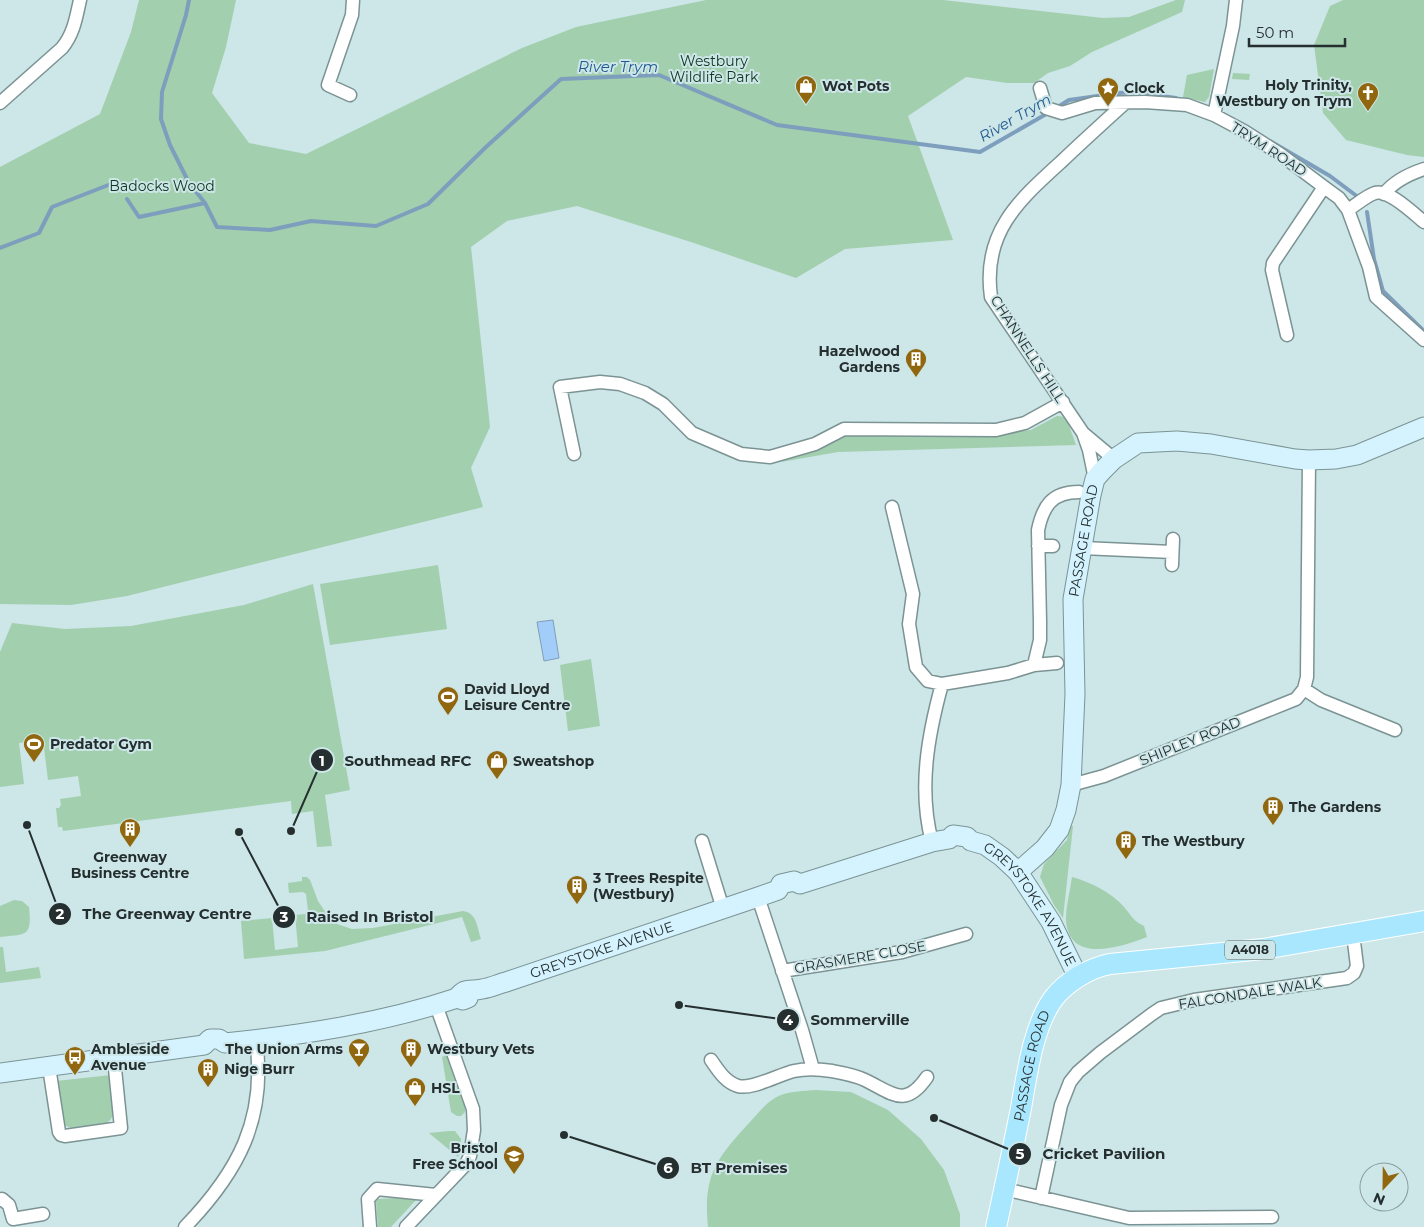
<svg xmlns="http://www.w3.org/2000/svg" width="1424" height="1227" viewBox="0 0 1424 1227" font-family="Montserrat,sans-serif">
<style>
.green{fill:#a2cfae}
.water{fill:#a3cdf9;stroke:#7e9ebd}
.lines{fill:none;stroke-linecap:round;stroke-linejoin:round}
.stream{stroke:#7e9ebd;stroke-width:4}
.street-casing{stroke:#7c9394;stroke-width:15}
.secondary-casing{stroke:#7c9394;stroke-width:21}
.primary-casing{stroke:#fff;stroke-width:22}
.street{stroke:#fff;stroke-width:12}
.secondary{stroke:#d4f3ff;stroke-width:19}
.primary{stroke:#a9e7fe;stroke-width:20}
.labels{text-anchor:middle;stroke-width:4;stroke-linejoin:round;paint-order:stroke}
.shield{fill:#cde6e8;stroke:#586667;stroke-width:1}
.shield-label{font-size:12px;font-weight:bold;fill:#262f30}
.park-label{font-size:14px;fill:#0f371e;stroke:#cde6e8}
.poi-label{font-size:14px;font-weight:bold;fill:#262f30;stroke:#cde6e8;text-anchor:start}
.street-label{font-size:14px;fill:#262f30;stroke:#cde6e8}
.water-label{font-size:15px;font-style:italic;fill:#1f598f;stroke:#cde6e8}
.leader{fill:none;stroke:#262f30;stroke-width:2}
.callout-dot{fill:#262f30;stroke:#cde6e8;stroke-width:2}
.mark-label{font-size:15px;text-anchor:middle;font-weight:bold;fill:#fff}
.callout-label{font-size:15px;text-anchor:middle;font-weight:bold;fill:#262f30;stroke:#cde6e8;stroke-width:4;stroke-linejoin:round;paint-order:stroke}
</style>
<rect width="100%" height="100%" fill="#cde6e8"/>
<path class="green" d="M 139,0 L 236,0 L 226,47 L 212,93 L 249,143 L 306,154 L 522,48 L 576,27 L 706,0 L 943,0 L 1103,18 L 1129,17 L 1176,0 L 1185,0 L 1182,12 L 1092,52 L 1070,66 L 1048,73 L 1034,83 L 1007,83 L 966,77 L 908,116 L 953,240 L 845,249 L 796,278 L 694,243 L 577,206 L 507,221 L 471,247 L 490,427 L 471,468 L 483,507 L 127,596 L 71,605 L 0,604 L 0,167 L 100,114 L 131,32 Z
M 1343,0 L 1424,0 L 1424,157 L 1407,155 L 1346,140 L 1323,113 L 1314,45 L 1330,6 Z
M 1214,69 L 1209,97 L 1205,102 L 1183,97 L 1187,75 Z
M 1233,73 L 1250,74 L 1249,80 L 1232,79 Z
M 1057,416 L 1066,417 L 1076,445 L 838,452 L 781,462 L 845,434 L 991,434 L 1031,430 Z
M 438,565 L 447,629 L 330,645 L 320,584 Z
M 313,584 L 350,790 L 325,795 L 332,846 L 317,847 L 313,811 L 292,814 L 291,801 L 63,831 L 62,827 L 58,827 L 56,808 L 59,808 L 61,805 L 60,799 L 81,796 L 78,776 L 48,780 L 43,740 L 19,743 L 24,784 L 0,787 L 0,652 L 12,623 L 65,629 L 131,626 L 244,605 Z
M 591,659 L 600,726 L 568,731 L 560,665 Z
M 1070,826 L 1073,826 L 1063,918 L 1054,905 L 1040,877 L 1044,864 L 1067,840 Z
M 302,877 L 307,877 L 310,880 L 318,901 L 326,913 L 337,924 L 352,929 L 373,928 L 463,911 C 477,913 477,927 481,939 L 471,942 L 462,917 L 325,951 L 244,959 L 241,921 L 272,918 L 275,950 L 298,947 L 295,915 L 305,914 L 308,911 L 306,894 L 303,892 L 289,893 L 288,883 L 302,881 Z
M 1072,877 C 1090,882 1111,892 1124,907 C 1132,916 1133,921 1144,926 L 1147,937 C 1121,947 1068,965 1066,919 C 1066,906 1070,891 1072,877 Z
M 14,900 L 22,901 L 29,907 C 32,937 27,934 0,937 L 0,906 Z
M 0,947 L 3,947 L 6,972 L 39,967 L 41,978 L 0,983 Z
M 446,1055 L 465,1108 L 465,1112 L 461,1116 L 457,1116 L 451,1112 L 442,1057 Z
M 111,1075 C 112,1089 120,1114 107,1123 L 71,1128 L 64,1125 L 56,1081 Z
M 815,1090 L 851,1092 L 888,1110 L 921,1139 L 944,1170 L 960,1214 L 960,1227 L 708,1227 C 703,1175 716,1159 750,1122 C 759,1112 768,1100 781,1095 C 791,1091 805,1091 815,1090 Z
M 449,1131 L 455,1131 L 461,1139 L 460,1151 L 458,1157 L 429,1133 Z
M 414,1197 L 416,1200 L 391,1227 L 378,1227 L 376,1201 L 378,1199 Z"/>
<path class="water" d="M 553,620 L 559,658 L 544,661 L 537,622 Z"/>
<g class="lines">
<path class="stream" d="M 189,0 L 186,15 L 162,92 L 161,119 L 170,145 L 189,183 L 205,203
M 1056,108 L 1069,100 L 1119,93 L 1134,92 L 1176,98
M 1270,141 L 1330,176 L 1358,197
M 127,199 L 139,217 L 205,203 L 217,227 L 270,230 L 311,221 L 376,226 L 428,204 L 486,147 L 561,79 L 659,75 L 777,125 L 980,152 L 1048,113
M 1367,212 L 1374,259 L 1383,291 L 1424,331
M 0,248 L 39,233 L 52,207 L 116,182"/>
<g class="street-casing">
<path id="street" d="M 1040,88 L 1046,108 L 1062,113 L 1095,103 L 1145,102 L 1187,105 L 1214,115 L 1244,131 L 1280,154 L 1324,187 L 1339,198 L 1348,210 L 1369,267 L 1376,297 L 1424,340
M 350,95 L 328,85 L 352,15 L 353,0
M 0,103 L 62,48 C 74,33 76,18 80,0
M 1214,115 L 1233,26 L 1236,0
M 1384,194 C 1394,181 1409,174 1424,169
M 1348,210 C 1357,204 1366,196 1375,193 C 1389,189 1414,214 1424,222
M 1287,335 L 1272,270 L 1273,263 L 1324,187
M 1083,433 L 1114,459
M 574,454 L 560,387 L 600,382 L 620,384 L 645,393 L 663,404 L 692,433 L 741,454 L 770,457 L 815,444 L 844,429 L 996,430 L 1025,423 L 1063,402
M 1095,479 L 1089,450 L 1083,433 L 991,297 C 982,233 1018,201 1061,162 C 1082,142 1104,122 1125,103
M 892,507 L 913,594 L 909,624 L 916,667 L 928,681 L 942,684 L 1008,673 L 1034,665 L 1057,663
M 1038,546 L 1053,546
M 1082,548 L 1172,552
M 1172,565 L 1173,539
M 1034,665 L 1040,640 L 1040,621 L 1038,530 C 1043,506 1052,492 1079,492
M 1304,689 L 1321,700 L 1395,730
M 1071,785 L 1104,776 L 1296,699 L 1304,689 L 1307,677 L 1309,460
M 702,841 L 723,909
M 932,842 C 918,789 928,735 942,684
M 758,897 L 802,1030 L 813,1069
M 782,971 L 902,952 L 966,934
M 711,1060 C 718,1070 725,1082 738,1086 C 752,1090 780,1074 794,1071 C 807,1068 819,1069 832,1071 C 843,1073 855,1075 865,1080 C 892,1093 905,1109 927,1077
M 49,1067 L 59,1132 L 61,1135 L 65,1136 L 121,1128 L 114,1059
M 1004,1189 L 1129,1218 L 1272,1217
M 1041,1198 L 1061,1105 L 1070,1082 L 1078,1072 L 1100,1053 L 1152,1014 L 1161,1008 L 1194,1000 L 1347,978 L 1354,973 L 1357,966 L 1353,934
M 0,1200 L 2,1199 L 9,1205 L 13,1219 L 43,1214
M 185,1227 C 238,1172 267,1119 256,1040
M 370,1227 L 368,1199 L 377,1189 L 436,1195
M 406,1227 L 466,1164 L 470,1156 L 474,1130 L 473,1109 L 436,1005"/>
</g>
<g class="secondary-casing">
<g id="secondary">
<path id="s1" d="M 1018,872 L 1045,848 L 1059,830 L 1066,810 L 1071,785 L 1075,694 L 1073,599 L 1091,495 L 1095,479 L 1102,471 L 1114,459 L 1138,443 L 1177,441 L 1211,444 L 1295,459 L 1309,460 L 1336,459 L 1357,455 L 1424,427"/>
<path id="s2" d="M 457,998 C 466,986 470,992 482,989 C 490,988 498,984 506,982 L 758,897 L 778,890 L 781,884 L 794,881 L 800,884 L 932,842 L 949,839 L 953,835 L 967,837 L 971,841 L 985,845 L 1002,857 L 1018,872 L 1051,922 L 1078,977"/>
<path d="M 0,1073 L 204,1045 L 210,1039 L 219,1039 L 225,1043 C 303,1035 382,1023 457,998 L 463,1000 L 468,998"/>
</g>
</g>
<g class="primary-casing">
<g id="primary">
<path id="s3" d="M 996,1227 C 1005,1187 1013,1148 1021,1108 C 1027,1074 1033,1027 1053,999 C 1066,982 1089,968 1110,964 L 1263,949 L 1424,921"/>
</g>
</g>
<use href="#street" class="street"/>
<use href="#secondary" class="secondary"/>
<use href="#primary" class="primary"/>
</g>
<defs>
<g id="shop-pin" transform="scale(1.125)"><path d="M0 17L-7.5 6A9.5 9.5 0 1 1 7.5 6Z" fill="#90670e" stroke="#cde6e8"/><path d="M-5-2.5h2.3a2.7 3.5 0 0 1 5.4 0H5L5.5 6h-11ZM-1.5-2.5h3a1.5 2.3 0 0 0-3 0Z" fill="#fff"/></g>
<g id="sight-pin" transform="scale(1.125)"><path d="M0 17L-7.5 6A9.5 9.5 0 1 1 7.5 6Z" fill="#90670e" stroke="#cde6e8"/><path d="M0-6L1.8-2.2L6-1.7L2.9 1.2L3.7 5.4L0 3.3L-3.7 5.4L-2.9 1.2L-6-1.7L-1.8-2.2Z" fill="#fff"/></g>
<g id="church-pin" transform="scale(1.125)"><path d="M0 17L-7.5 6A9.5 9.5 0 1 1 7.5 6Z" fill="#90670e" stroke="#cde6e8"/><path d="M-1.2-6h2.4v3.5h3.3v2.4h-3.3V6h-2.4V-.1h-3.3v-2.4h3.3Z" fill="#fff"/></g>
<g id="building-pin" transform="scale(1.125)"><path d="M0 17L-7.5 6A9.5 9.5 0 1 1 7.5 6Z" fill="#90670e" stroke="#cde6e8"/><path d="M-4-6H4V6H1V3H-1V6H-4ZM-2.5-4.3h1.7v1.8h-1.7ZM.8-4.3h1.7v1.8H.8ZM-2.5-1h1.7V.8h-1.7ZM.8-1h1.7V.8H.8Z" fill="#fff"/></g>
<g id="stadium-pin" transform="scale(1.125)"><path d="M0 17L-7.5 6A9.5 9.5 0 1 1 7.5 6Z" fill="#90670e" stroke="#cde6e8"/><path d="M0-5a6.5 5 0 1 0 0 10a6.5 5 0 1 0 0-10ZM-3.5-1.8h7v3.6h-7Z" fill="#fff"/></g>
<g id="bar-pin" transform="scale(1.125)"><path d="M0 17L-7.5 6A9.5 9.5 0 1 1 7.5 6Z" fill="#90670e" stroke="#cde6e8"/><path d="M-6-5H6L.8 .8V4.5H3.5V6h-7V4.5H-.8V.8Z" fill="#fff"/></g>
<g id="bus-pin" transform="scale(1.125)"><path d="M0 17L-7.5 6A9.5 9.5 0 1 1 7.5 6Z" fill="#90670e" stroke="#cde6e8"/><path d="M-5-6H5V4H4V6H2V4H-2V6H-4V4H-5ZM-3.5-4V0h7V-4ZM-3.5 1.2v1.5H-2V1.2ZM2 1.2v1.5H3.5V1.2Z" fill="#fff"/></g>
<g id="school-pin" transform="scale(1.125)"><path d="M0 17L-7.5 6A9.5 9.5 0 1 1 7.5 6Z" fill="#90670e" stroke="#cde6e8"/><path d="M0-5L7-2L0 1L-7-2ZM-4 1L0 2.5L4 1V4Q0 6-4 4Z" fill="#fff"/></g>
</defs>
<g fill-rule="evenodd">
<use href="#shop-pin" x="806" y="86"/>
<use href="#sight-pin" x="1108" y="88"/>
<use href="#church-pin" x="1368" y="93"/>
<use href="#building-pin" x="916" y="359"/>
<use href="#stadium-pin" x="448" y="697"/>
<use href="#stadium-pin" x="34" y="744"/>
<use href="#shop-pin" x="497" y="761"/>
<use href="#building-pin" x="1273" y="807"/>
<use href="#building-pin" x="130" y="829"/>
<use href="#building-pin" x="1126" y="841"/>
<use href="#building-pin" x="577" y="886"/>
<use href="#bar-pin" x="359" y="1049"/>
<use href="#building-pin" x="411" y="1049"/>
<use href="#bus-pin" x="75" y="1057"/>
<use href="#building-pin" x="208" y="1069"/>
<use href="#shop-pin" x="415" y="1088"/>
<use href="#school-pin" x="514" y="1156"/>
</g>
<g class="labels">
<rect class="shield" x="1225" y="940.5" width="50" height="19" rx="4"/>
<g class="shield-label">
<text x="1250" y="954">A4018</text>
</g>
<g class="park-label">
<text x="714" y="66">Westbury<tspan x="714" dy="16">Wildlife Park</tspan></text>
<text x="162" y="191">Badocks Wood</text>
</g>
<g class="poi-label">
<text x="1352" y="90" text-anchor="end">Holy Trinity,<tspan x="1352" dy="16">Westbury on Trym</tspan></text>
<text x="822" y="91">Wot Pots</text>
<text x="1124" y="93">Clock</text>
<text x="900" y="356" text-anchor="end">Hazelwood<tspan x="900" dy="16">Gardens</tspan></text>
<text x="464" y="694">David Lloyd<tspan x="464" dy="16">Leisure Centre</tspan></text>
<text x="50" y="749">Predator Gym</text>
<text x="513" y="766">Sweatshop</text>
<text x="1289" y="812">The Gardens</text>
<text x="1142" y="846">The Westbury</text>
<text x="130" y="862" text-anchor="middle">Greenway<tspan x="130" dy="16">Business Centre</tspan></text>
<text x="593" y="883">3 Trees Respite<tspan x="593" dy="16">(Westbury)</tspan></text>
<text x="91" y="1054">Ambleside<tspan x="91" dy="16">Avenue</tspan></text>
<text x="343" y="1054" text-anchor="end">The Union Arms</text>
<text x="427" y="1054">Westbury Vets</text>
<text x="224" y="1074">Nige Burr</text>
<text x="431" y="1093">HSL</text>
<text x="498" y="1153" text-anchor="end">Bristol<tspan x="498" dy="16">Free School</tspan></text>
</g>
<g class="street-label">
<text transform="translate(1269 149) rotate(33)" y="5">TRYM ROAD</text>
<text transform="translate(1028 349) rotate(57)" y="5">CHANNELLS HILL</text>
<text dy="5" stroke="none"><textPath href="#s1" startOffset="351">PASSAGE ROAD</textPath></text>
<text transform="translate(1190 741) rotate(-22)" y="5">SHIPLEY ROAD</text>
<text dy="5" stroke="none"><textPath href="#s2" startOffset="638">GREYSTOKE AVENUE</textPath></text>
<text dy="5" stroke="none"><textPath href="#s2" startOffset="154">GREYSTOKE AVENUE</textPath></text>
<text transform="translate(860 957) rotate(-10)" y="5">GRASMERE CLOSE</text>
<text transform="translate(1250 993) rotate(-9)" y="5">FALCONDALE WALK</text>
<text dy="5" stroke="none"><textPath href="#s3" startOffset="165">PASSAGE ROAD</textPath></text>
</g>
<g class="water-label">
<text x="618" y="72">River Trym</text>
<text transform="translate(1015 118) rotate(-30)" y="5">River Trym</text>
</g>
</g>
<path class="leader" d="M291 831L322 760M27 825L60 914M239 832L284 917M679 1005L788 1020M934 1118L1020 1154M564 1135L668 1168"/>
<g class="callout-dot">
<circle cx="291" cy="831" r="5"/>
<circle cx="27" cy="825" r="5"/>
<circle cx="239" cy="832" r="5"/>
<circle cx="679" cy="1005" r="5"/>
<circle cx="934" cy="1118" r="5"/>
<circle cx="564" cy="1135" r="5"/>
<circle cx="322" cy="760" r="12"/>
<circle cx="60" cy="914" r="12"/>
<circle cx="284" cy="917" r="12"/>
<circle cx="788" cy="1020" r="12"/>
<circle cx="1020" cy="1154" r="12"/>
<circle cx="668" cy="1168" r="12"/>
</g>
<g class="mark-label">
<text x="322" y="766">1</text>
<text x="60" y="919">2</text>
<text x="284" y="922">3</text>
<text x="788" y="1025">4</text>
<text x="1020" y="1159">5</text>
<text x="668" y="1173">6</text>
</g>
<g class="callout-label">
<text x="408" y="766">Southmead RFC</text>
<text x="167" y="919">The Greenway Centre</text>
<text x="370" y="922">Raised In Bristol</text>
<text x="860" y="1025">Sommerville</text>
<text x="1104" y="1159">Cricket Pavilion</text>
<text x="739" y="1173">BT Premises</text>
</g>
<g transform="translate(1384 1187) rotate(202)"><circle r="24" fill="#cde6e8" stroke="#8a9d9e"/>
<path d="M0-4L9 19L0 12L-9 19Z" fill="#90670e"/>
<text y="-8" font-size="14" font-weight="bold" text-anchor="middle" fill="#262f30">N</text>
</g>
<path d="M1249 38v8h96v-8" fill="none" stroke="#262f30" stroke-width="2.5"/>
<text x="1256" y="38" font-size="15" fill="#262f30" stroke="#cde6e8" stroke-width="4" paint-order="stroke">50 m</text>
</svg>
